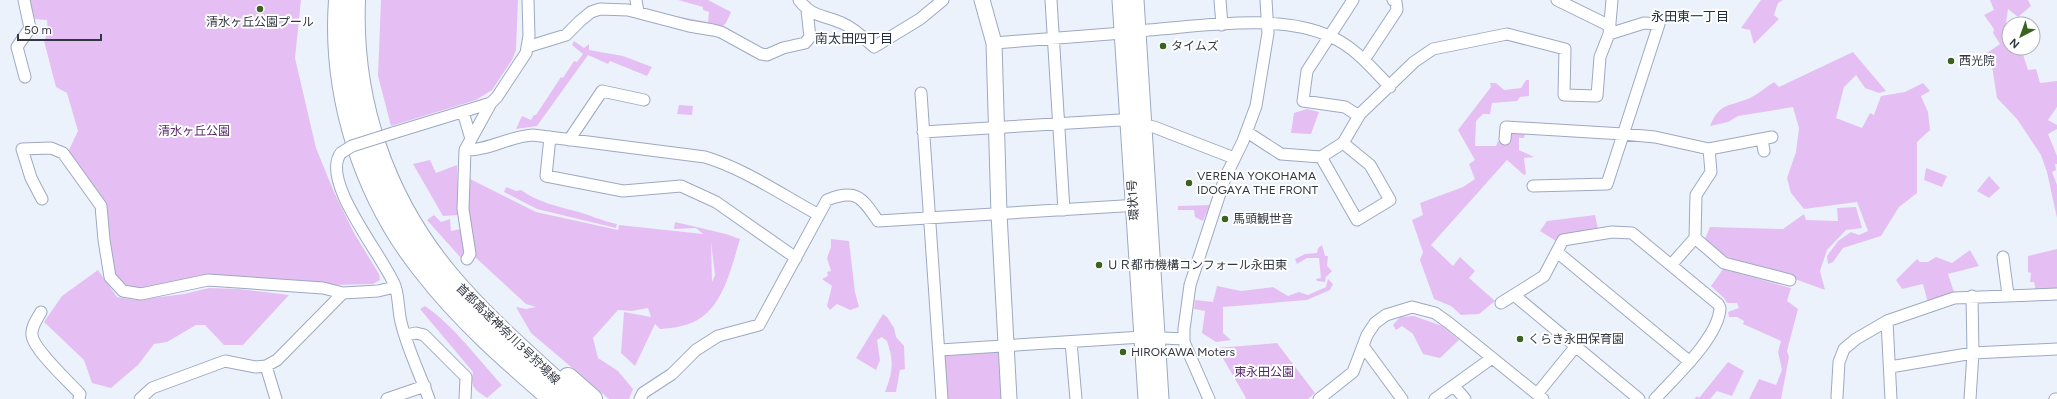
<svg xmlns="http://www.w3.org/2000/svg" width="2057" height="399" viewBox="0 0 2057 399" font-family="Figtree,'Noto Sans JP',sans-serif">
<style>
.green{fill:#e5bff4;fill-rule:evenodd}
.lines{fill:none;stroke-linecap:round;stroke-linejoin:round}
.street-casing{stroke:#9da9c1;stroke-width:13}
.secondary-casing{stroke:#9da9c1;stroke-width:17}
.primary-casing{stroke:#9da9c1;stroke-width:19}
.highway-casing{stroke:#9da9c1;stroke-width:22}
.street{stroke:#fff;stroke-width:11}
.secondary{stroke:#fff;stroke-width:15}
.primary{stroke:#fff;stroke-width:17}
.highway{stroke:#fff;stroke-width:20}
.street-bridge-casing{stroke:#9da9c1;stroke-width:13;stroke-linecap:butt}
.street-bridge{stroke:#fff;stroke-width:11}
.poi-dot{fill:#3a631f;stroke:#fff;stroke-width:1.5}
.labels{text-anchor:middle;stroke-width:4;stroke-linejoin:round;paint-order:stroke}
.poi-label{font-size:12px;fill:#323741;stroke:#fff;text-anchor:start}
.park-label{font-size:12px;fill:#562767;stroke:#fff}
.street-label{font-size:12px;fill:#323741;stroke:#fff}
.neighbourhood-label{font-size:13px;fill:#252f42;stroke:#fff}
</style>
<rect width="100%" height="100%" fill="#ecf2fc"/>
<path class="green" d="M 28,0 L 301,0 L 295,58 L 316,148 L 334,192 L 354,233 L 379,274 L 380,280 L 373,284 L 334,285 L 204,275 L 153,289 L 130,289 L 122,284 L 112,270 L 103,205 L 68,152 L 78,131 L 67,93 L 56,87 L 44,41 L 48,32 L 47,20 L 35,19 Z
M 381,0 L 518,0 L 516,50 L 512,60 L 492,90 L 476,100 L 391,126 L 378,76 Z
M 678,0 L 708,0 L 731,12 L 726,23 L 720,29 L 674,19 L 675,16 L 708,22 L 709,12 L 703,10 L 703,7 Z
M 1761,0 L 1783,0 L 1778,3 L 1774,15 L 1779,19 L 1754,44 L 1750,30 L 1741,28 Z
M 1990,0 L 2028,0 L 2031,6 L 2018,17 L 2008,9 L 2006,23 L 2009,26 L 2009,48 L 2021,48 L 2028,70 L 2036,69 L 2040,83 L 2057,81 L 2057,107 L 2048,120 L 2057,125 L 2057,129 L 2048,134 L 2057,156 L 2057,164 L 2055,164 L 2056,170 L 2052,172 L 2057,185 L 2057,218 L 2047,172 L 2041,155 L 2017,119 L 1997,98 L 1992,66 L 1987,53 L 2000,44 L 1993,33 L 1994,29 L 1984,15 L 1994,10 Z
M 574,41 L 584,48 L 589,44 L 589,50 L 623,56 L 652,67 L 647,76 L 610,61 L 608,64 L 588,55 L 537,126 L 516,129 L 522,116 L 531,120 L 534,115 L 536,115 L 561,77 L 563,78 L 574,61 L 577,62 L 583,54 L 572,45 Z
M 1853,52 L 1886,91 L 1879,93 L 1865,88 L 1856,75 L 1844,87 L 1836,118 L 1862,128 L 1870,113 L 1874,115 L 1881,96 L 1905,92 L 1923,83 L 1930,91 L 1921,96 L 1928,112 L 1930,130 L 1917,142 L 1917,193 L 1899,207 L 1881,236 L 1843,248 L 1833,262 L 1828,264 L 1827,256 L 1838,241 L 1851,232 L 1859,235 L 1868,231 L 1857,202 L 1804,209 L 1791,193 L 1787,178 L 1796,152 L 1799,128 L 1793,107 L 1738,116 L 1728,122 L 1710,126 C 1720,102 1729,107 1750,98 C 1758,94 1766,87 1774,82 L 1779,87 Z
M 1526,80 L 1529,80 L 1529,96 L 1520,97 L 1517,101 L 1492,103 L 1490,114 L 1483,114 L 1476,121 L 1475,146 L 1496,146 L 1498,141 L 1508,143 L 1509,133 L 1525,134 L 1524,138 L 1519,138 L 1519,150 L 1534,157 L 1524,158 L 1526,174 L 1524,175 L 1507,160 L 1431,245 L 1453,266 L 1460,257 L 1475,271 L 1469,278 L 1495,301 L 1479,314 L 1461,315 L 1451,306 L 1434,299 L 1420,260 L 1423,252 L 1412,220 L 1423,215 L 1420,203 L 1463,187 L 1475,179 L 1469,164 L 1475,160 L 1458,130 L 1491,87 L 1490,83 L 1496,83 L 1504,90 L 1521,88 Z
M 679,105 L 693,106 L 692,115 L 677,114 Z
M 1307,109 L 1319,112 L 1311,134 L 1291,133 L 1294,113 Z
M 430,160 L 436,173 L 457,165 L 459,215 L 443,216 L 413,164 Z
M 1926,168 L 1947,176 L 1942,187 L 1924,180 Z
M 1989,176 L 2000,188 L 1989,198 L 1977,191 Z
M 468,178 L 536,212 L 618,230 L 619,225 L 703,234 L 696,228 L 674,229 L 675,222 L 726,234 L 740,239 C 730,272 721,319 681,326 C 675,328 667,328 660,329 L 655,324 L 635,366 L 621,353 L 624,312 L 651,317 L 648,308 L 632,311 L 618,310 L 593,338 L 598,358 L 618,371 L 633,389 L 629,399 L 609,399 L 531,333 L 516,307 L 526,309 L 536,307 L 526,304 L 475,257 L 468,217 ZM 711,242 L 715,275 L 712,282 Z
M 506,187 L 516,191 L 521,190 C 538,202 556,206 575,211 C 590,215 602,221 617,224 L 616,228 L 537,209 L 504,192 Z
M 1210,205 L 1203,221 L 1195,217 L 1194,210 L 1178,210 L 1178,206 Z
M 1856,207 L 1862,228 L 1846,230 L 1827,250 L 1820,271 L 1825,290 L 1795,279 L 1724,260 L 1705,239 L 1710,227 L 1783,229 L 1804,214 L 1806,220 L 1838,221 L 1837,208 Z
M 434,215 L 441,222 L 450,219 L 451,231 L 461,229 L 466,255 L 461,258 L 427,220 Z
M 1595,215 L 1598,229 L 1559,236 L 1556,241 L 1540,231 L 1547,221 Z
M 831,239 L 849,241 L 855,292 L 859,307 L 850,310 L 837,304 L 830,310 L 827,306 L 832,286 L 822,279 L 828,276 L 827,272 L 831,271 L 827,258 L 831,247 Z
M 1322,245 L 1325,256 L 1328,256 L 1327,266 L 1332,271 L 1326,277 L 1325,282 L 1317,281 L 1316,279 L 1321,278 L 1319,258 L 1307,258 L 1297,264 L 1295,259 L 1305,254 L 1317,253 L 1318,248 Z
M 2057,249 L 2057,292 L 2036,291 L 2034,282 L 2030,282 L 2031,273 L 2028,272 L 2028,256 Z
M 1970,250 L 1979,266 L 1948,274 L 1955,295 L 1928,303 L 1923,284 L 1902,289 L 1896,280 L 1917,259 L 1920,262 L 1928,262 L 1936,257 L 1952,263 Z
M 1723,269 L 1791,288 L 1787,301 L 1798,309 L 1787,351 L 1789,357 L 1781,399 L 1749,399 L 1759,379 L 1776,385 L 1782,370 L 1778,352 L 1781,341 L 1743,324 L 1744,321 L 1737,317 L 1729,317 L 1728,312 L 1739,308 L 1737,303 L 1727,303 L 1724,298 L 1711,286 Z
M 98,270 L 117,297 L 136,300 L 184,294 L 209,288 L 239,289 L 289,295 L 243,345 L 224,345 L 205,325 L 196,325 L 167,342 L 154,344 L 138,365 L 111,388 L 92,383 L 84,360 L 44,322 L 62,296 Z
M 1328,279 L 1333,284 L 1330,290 L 1307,300 L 1223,307 L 1223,333 L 1231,340 L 1216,342 L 1202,333 L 1205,311 L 1194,309 L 1195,300 L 1213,302 L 1217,286 L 1241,291 L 1273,287 L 1288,296 L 1299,292 L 1308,295 L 1326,287 Z
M 425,306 C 455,327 477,358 502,385 L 487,398 C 475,389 470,389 473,372 L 420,309 Z
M 883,314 L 887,317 L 894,328 L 896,337 L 904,346 L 905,369 L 900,370 L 896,392 L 885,392 C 893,371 894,362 887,341 L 882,337 L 877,340 L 880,360 L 876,370 L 856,358 Z
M 1414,316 L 1442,326 L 1459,340 L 1440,358 L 1423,354 L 1413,334 L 1402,326 L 1396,330 L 1393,325 L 1400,317 Z
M 1277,343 L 1315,393 L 1308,399 L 1245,399 L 1246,398 L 1217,348 Z
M 998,352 L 1002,399 L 946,399 L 944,356 Z
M 1728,362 L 1744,371 L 1732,396 L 1717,391 L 1710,399 L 1694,399 L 1697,396 L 1699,398 Z"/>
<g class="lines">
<g class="street-casing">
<path id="street" d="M 24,0 L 30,28 L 17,47 L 25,77
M 636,0 L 638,12
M 799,0 C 813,18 822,14 842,23 C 854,28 864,38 874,47 L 920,19 L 943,0
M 1051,0 L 1064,210
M 1220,0 L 1222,25
M 1353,0 L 1307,71 L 1303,101 L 1345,107 L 1359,116
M 1557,0 L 1610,26
M 1138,32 L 1148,30 C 1202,26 1279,13 1329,36 C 1354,46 1372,68 1390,87
M 994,43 L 1123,33
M 527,47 L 566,35 L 580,21 L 591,12 L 600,9 L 628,10 L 689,26 L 713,30 L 721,32 L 761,54 L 767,55 L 783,48 L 805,43 L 810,37 L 807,10
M 1364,60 L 1397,10 L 1396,2 L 1393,0
M 921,93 L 942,399
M 463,112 L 471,139
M 923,132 L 1120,120 L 1154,127 L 1234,158
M 1247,132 L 1281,154 L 1321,157 L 1357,220 L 1390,200 L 1370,165 L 1343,143 L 1360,114 L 1414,62 L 1433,49 L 1507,34 L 1565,49 L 1564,95 L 1597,96 L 1600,57 L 1609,34 L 1612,0
M 393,133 L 491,103 L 497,97 L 526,53 L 529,36 L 528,0
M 550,137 L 546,176 L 623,191 L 681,186 L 716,202 L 796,258
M 1505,139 L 1506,127 L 1623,134 L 1655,137 L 1709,149 L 1711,172 L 1696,195 L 1695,238 L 1724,263 L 1790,280
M 1762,139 L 1764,151
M 569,140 L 602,91 L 644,100
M 1709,149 L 1772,137
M 465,150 C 488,151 510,136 533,135 L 705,157 C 745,169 782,195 819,215
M 341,153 C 319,181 384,257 395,286 C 399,297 398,310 401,322 C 407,348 420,374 429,399
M 1321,157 L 1343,143
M 1533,186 L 1607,184 L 1659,24 L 1644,23 L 1609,34
M 42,199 L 31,178 L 22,149 L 51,148 L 63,153 L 101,206 L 104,240 L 110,277 L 123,291 L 141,294 L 208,280 L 323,288 L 343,293 L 378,291 L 395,287
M 1557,252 L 1690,362
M 2003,257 L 2008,295
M 467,259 L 470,254 L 463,209 L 465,150 L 491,103
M 1671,265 L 1695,238
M 1514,295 L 1639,399
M 1501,303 L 1544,276 L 1563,240 L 1612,232 L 1632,233 L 1718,304 L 1720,308 C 1719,337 1674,378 1655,399
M 41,312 C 37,319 31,327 32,335 C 33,349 69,382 80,394 L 79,399
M 1887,321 L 1891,399
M 406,335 L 416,333 L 424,335 L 466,377 L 465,399
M 1071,342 L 1076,399
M 1363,346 L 1402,399
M 940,350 L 1142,337 L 1184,339
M 266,366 L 276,399
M 1890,367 L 1973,353 L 2057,349
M 1454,386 L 1465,399
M 1537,394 L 1576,346
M 1837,397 L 1839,362 L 1844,349 L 1856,339 L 1887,321 L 1954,298 L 2057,294
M 140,399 L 152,388 L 225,361 L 256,367 L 266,366 L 277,360 L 343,293
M 387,399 L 425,386
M 640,399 L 643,393 L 672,374 L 696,350 L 718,336 L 759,325 L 827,200 C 857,188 862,198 878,221 L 1139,205
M 1209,399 L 1184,342 L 1184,329 L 1190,285 L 1225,178 L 1243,141 L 1256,106 L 1268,33 L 1266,0
M 1319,399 L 1353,372 L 1367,335 L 1375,323 L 1386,315 L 1412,307 L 1435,313 L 1449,323 L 1543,399
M 1435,399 L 1492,358
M 1970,399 L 1973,353 L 1972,296
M 2055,399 L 2057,399"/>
</g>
<g class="secondary-casing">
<path id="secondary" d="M 982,0 L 994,43 L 999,214 L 1009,399"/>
</g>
<g class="primary-casing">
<path id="primary" d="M 1121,0 L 1147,399
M 1135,0 L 1160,399"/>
</g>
<g class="highway-casing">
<path id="highway" d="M 339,0 C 332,96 364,196 424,271 C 461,319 507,359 553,399
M 355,0 C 351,101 384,199 450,277 C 487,321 532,359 575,399
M 568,378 L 592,399"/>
</g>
<use href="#street" class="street"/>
<use href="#secondary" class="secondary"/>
<use href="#primary" class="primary"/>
<use href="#highway" class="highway"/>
<g class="street-bridge-casing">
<path id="street-bridge" d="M 341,153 L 352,146 L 393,133"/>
</g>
<use href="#street-bridge" class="street-bridge"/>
</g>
<g class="poi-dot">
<circle cx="260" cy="9" r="4"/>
<circle cx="1163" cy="46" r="4"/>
<circle cx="1951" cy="61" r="4"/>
<circle cx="1189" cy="183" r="4"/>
<circle cx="1225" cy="219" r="4"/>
<circle cx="1099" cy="265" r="4"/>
<circle cx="1520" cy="339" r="4"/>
<circle cx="1123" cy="352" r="4"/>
</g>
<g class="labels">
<g class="poi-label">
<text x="260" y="26" text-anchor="middle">清水ヶ丘公園プール</text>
<text x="1171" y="50">タイムズ</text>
<text x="1959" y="65">西光院</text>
<text x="1197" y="180">VERENA YOKOHAMA<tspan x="1197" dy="14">IDOGAYA THE FRONT</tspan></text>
<text x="1233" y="223">馬頭観世音</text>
<text x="1107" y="269">ＵＲ都市機構コンフォール永田東</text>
<text x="1528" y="343">くらき永田保育園</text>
<text x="1131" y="356">HIROKAWA Moters</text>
</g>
<g class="park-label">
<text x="194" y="135">清水ヶ丘公園</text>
<text x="1264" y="376">東永田公園</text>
</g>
<g class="street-label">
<text transform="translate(1133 200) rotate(-94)" y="4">環状1号</text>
<text transform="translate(508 334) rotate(44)" y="4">首都高速神奈川3号狩場線</text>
</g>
<g class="neighbourhood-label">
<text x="1690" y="21">永田東一丁目</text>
<text x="854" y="43">南太田四丁目</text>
</g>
</g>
<g transform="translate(2021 36) rotate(221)"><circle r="19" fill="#ffffff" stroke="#adafb3"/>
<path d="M0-3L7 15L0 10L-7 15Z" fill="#3a631f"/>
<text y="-6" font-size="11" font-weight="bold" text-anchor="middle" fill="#323741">N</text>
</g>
<path d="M18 34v6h83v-6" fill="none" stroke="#323741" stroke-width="2"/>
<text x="24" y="34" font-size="12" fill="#323741" stroke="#ffffff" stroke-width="3" paint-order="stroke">50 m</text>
</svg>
